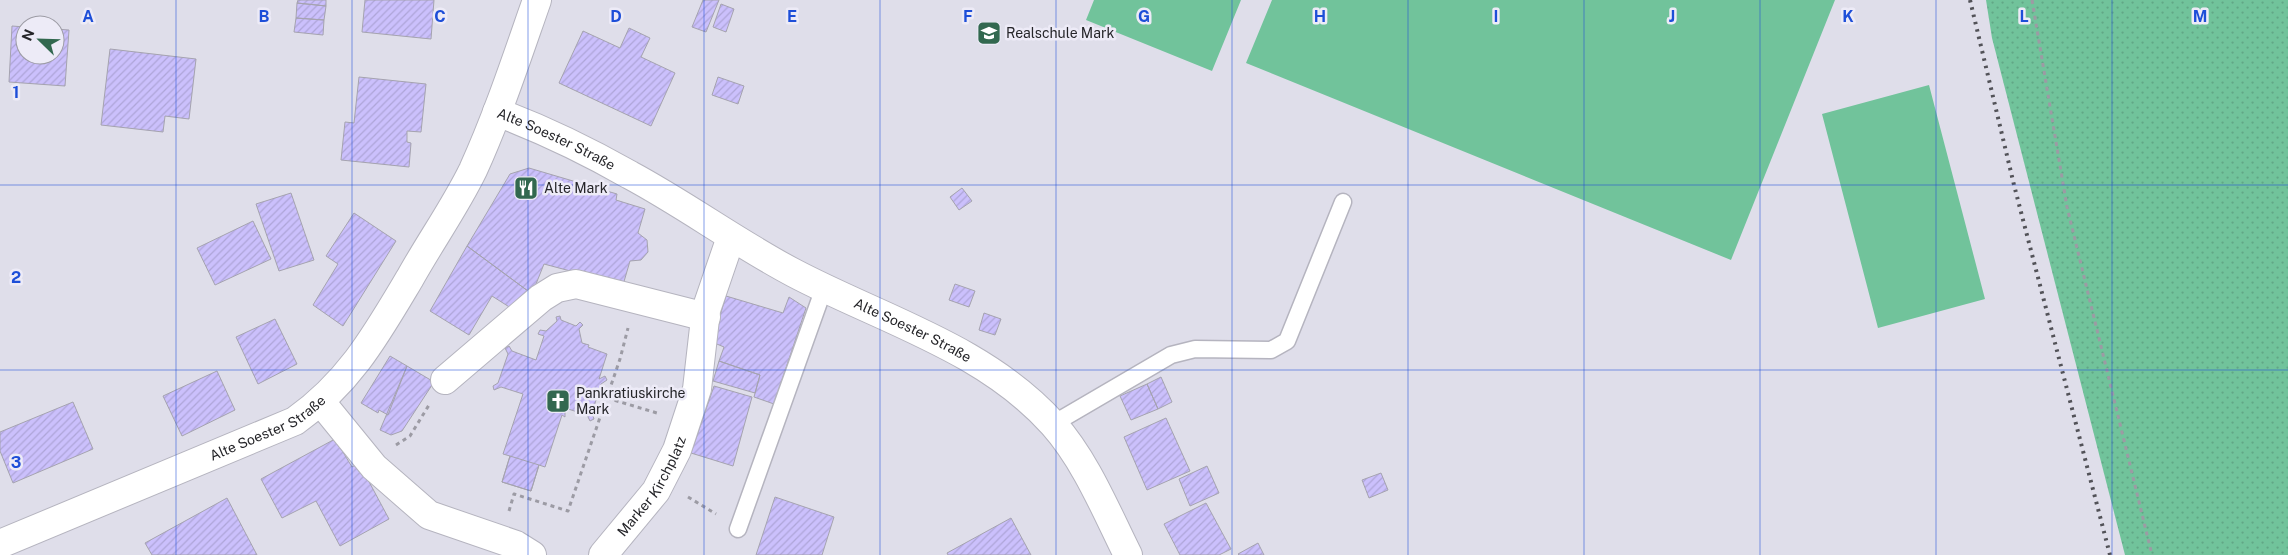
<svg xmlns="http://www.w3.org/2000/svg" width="2288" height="555" viewBox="0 0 2288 555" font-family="'Public Sans',sans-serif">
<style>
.green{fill:url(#green-dots)}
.pitch{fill:#71c39b}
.building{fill:url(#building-hatch);stroke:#a5a3af}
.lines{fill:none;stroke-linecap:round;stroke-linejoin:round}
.service-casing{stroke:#b5b4bf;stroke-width:19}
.minor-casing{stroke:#b5b4bf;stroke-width:30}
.path{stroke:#9c9ba4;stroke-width:3;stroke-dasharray:4 4;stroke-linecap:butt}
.service{stroke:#fff;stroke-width:16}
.minor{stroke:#fff;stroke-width:28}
.rail{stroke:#525258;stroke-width:4;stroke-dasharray:2.5 5;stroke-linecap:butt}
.grid{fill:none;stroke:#1d4ed8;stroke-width:1;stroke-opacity:0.55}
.labels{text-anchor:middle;stroke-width:5;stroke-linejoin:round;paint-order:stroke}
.poi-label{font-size:14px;fill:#252529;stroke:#edebf7;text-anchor:start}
.street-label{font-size:14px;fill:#252529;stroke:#edebf7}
.grid-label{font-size:16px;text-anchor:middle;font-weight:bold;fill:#1d4ed8;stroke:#edebf7;stroke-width:5;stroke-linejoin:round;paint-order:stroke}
</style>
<defs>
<pattern id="green-dots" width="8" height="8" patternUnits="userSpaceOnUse" patternTransform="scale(1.25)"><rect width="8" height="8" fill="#71c39b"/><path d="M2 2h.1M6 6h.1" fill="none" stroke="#62a786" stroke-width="1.8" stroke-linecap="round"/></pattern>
<pattern id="building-hatch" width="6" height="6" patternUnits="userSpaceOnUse" patternTransform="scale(1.25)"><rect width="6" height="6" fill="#cbc0fc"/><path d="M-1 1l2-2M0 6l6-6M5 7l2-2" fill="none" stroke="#aea5d8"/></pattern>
</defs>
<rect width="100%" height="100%" fill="#dfdeea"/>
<path class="green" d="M 1986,0 L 2288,0 L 2288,555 L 2125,555 L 1992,38 Z"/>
<path class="pitch" d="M 1094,0 L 1241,0 L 1212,71 L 1086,20 Z
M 1272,0 L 1835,0 L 1731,260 L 1246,63 Z
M 1929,85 L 1985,299 L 1878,328 L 1822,114 Z"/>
<path class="building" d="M 298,0 L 326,0 L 326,6 L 297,3 Z
M 365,0 L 434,0 L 431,39 L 362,32 Z
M 703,0 L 719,0 L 706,32 L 692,27 Z
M 297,3 L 326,6 L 324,20 L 296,18 Z
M 721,4 L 734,9 L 726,32 L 713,27 Z
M 296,18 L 324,20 L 323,35 L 294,32 Z
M 12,26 L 25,27 L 25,55 L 55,55 L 55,29 L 69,30 L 65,86 L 9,82 Z
M 629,28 L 650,38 L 641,57 L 675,73 L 651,126 L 559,83 L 583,31 L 620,48 Z
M 110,49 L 196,59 L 189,119 L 165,116 L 163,132 L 101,125 Z
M 359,77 L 426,84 L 421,132 L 407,131 L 407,142 L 411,143 L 409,167 L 341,160 L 345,122 L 354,123 Z
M 718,77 L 744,86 L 738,104 L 712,95 Z
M 529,168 L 617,194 L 616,200 L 645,209 L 638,233 L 647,240 L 648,252 L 641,260 L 630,261 L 623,285 L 544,264 L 532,294 L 467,246 L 510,174 Z
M 962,188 L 972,201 L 959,210 L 950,197 Z
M 291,193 L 314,260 L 279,271 L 256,204 Z
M 354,213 L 396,241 L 343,326 L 313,305 L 338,264 L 326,256 Z
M 253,221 L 271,259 L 215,285 L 197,248 Z
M 467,246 L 532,294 L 514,310 L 492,296 L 469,335 L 430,311 Z
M 955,284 L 975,291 L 969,307 L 949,300 Z
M 726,296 L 783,313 L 789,297 L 806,308 L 774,404 L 754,397 L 760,375 L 719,361 L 724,347 L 712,342 Z
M 984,313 L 1001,319 L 995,335 L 979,330 Z
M 560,316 L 561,320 L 576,326 L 580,322 L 583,325 L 579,329 L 582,343 L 589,345 L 588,347 L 607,354 L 599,379 L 605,376 L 607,380 L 601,384 L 592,413 L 594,419 L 590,421 L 587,415 L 565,408 L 565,417 L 562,415 L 545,467 L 539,465 L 531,491 L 502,482 L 510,456 L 503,454 L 523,394 L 501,387 L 494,390 L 493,386 L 498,383 L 508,354 L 505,348 L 509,346 L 512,351 L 536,360 L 544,336 L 538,334 L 540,330 L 546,331 L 557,321 L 556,317 Z
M 275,319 L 297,364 L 258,384 L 236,337 Z
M 390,356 L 407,366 L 388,415 L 379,410 L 378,413 L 361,403 Z
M 719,361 L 760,375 L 755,393 L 713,381 Z
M 407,366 L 434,382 L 402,431 L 391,435 L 380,430 Z
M 217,371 L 235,410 L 182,436 L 163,396 Z
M 1161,377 L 1172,402 L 1158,409 L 1147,384 Z
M 1147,384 L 1158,409 L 1131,420 L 1120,396 Z
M 714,386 L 752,397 L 733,466 L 691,453 Z
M 73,402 L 93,449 L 13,483 L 0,451 L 0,432 Z
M 1166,418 L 1190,471 L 1147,490 L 1124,437 Z
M 335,439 L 352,467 L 359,463 L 389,519 L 340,546 L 316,501 L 282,518 L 261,479 Z
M 510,456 L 539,465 L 531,491 L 502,482 Z
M 1207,466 L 1219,493 L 1190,506 L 1179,479 Z
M 1381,473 L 1388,490 L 1369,498 L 1362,480 Z
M 775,497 L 834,517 L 822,555 L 756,555 Z
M 227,498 L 257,555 L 152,555 L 145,543 Z
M 1206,503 L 1231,549 L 1219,555 L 1180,555 L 1164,524 Z
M 1011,518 L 1031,555 L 948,555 L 947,553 Z
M 1258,543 L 1264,555 L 1239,555 L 1238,554 Z"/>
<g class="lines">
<g class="service-casing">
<path id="service" d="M 1053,424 L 1171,355 L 1195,349 L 1271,350 L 1287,341 L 1343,202
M 738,529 L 824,288"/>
</g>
<g class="minor-casing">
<g id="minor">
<path id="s1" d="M 497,112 C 542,129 588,151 630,175 C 686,205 737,243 794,273 C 881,319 985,348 1053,424 C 1086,461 1106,511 1128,555"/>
<path d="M 445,380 L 541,298 L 557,288 L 576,284 L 706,317"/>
<path d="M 321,402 L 374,467 L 429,515 L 516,545 L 532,555"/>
<path id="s2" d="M 0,544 L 295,421 C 350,382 376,335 410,278 C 430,242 455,207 473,170 C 498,115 517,57 537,0"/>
<path id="s3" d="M 603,555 L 656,491 L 677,450 L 697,389 L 706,310 L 731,237"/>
</g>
</g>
<path class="path" d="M 2032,0 L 2067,207 L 2152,555
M 607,398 L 657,413
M 396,445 L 410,436 L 429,405
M 688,497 L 716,514
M 509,511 L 514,494 L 568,511 L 620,359 L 628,328"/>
<use href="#service" class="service"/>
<use href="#minor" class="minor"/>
<path class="rail" d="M 1970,0 L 2014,185 L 2110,555"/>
</g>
<path class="grid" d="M 176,0 L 176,555M 352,0 L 352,555M 528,0 L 528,555M 704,0 L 704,555M 880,0 L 880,555M 1056,0 L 1056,555M 1232,0 L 1232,555M 1408,0 L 1408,555M 1584,0 L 1584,555M 1760,0 L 1760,555M 1936,0 L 1936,555M 2112,0 L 2112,555M 0,185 L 2288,185M 0,370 L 2288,370"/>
<defs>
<g id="school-square" transform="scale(1.25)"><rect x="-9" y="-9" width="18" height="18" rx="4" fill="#32684f" stroke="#edebf7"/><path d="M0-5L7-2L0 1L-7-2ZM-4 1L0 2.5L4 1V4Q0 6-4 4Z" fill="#fff"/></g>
<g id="restaurant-square" transform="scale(1.25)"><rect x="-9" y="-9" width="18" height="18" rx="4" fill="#32684f" stroke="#edebf7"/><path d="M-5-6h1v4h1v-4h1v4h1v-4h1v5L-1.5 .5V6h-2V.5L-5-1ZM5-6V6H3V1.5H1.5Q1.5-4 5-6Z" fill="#fff"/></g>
<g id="church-square" transform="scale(1.25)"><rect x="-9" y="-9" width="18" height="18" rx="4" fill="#32684f" stroke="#edebf7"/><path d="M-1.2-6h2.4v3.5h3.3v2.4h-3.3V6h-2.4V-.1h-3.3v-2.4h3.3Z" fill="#fff"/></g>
</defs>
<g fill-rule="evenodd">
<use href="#school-square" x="989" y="33"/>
<use href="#restaurant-square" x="526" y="188"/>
<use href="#church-square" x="558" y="401"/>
</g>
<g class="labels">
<g class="poi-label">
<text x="1006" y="38">Realschule Mark</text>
<text x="544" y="193">Alte Mark</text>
<text x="576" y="398">Pankratiuskirche<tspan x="576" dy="16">Mark</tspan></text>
</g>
<g class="street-label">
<text dy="5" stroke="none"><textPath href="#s1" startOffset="65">Alte Soester Straße</textPath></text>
<text dy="5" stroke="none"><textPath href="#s1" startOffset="470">Alte Soester Straße</textPath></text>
<text dy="5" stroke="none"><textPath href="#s2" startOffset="292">Alte Soester Straße</textPath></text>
<text dy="5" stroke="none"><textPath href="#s3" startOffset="85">Marker Kirchplatz</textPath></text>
</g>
</g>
<g class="grid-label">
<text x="88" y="22">A</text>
<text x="264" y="22">B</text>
<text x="440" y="22">C</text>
<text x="616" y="22">D</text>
<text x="792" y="22">E</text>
<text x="968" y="22">F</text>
<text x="1144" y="22">G</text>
<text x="1320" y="22">H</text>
<text x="1496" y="22">I</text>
<text x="1672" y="22">J</text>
<text x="1848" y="22">K</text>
<text x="2024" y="22">L</text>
<text x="2200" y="22">M</text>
<text x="16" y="98">1</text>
<text x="16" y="283">2</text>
<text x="16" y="468">3</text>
</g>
<g transform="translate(40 40) rotate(293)"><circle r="24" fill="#edebf7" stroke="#9d9ca5"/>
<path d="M0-4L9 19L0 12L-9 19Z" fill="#32684f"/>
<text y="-8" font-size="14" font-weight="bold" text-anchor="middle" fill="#252529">N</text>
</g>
</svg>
